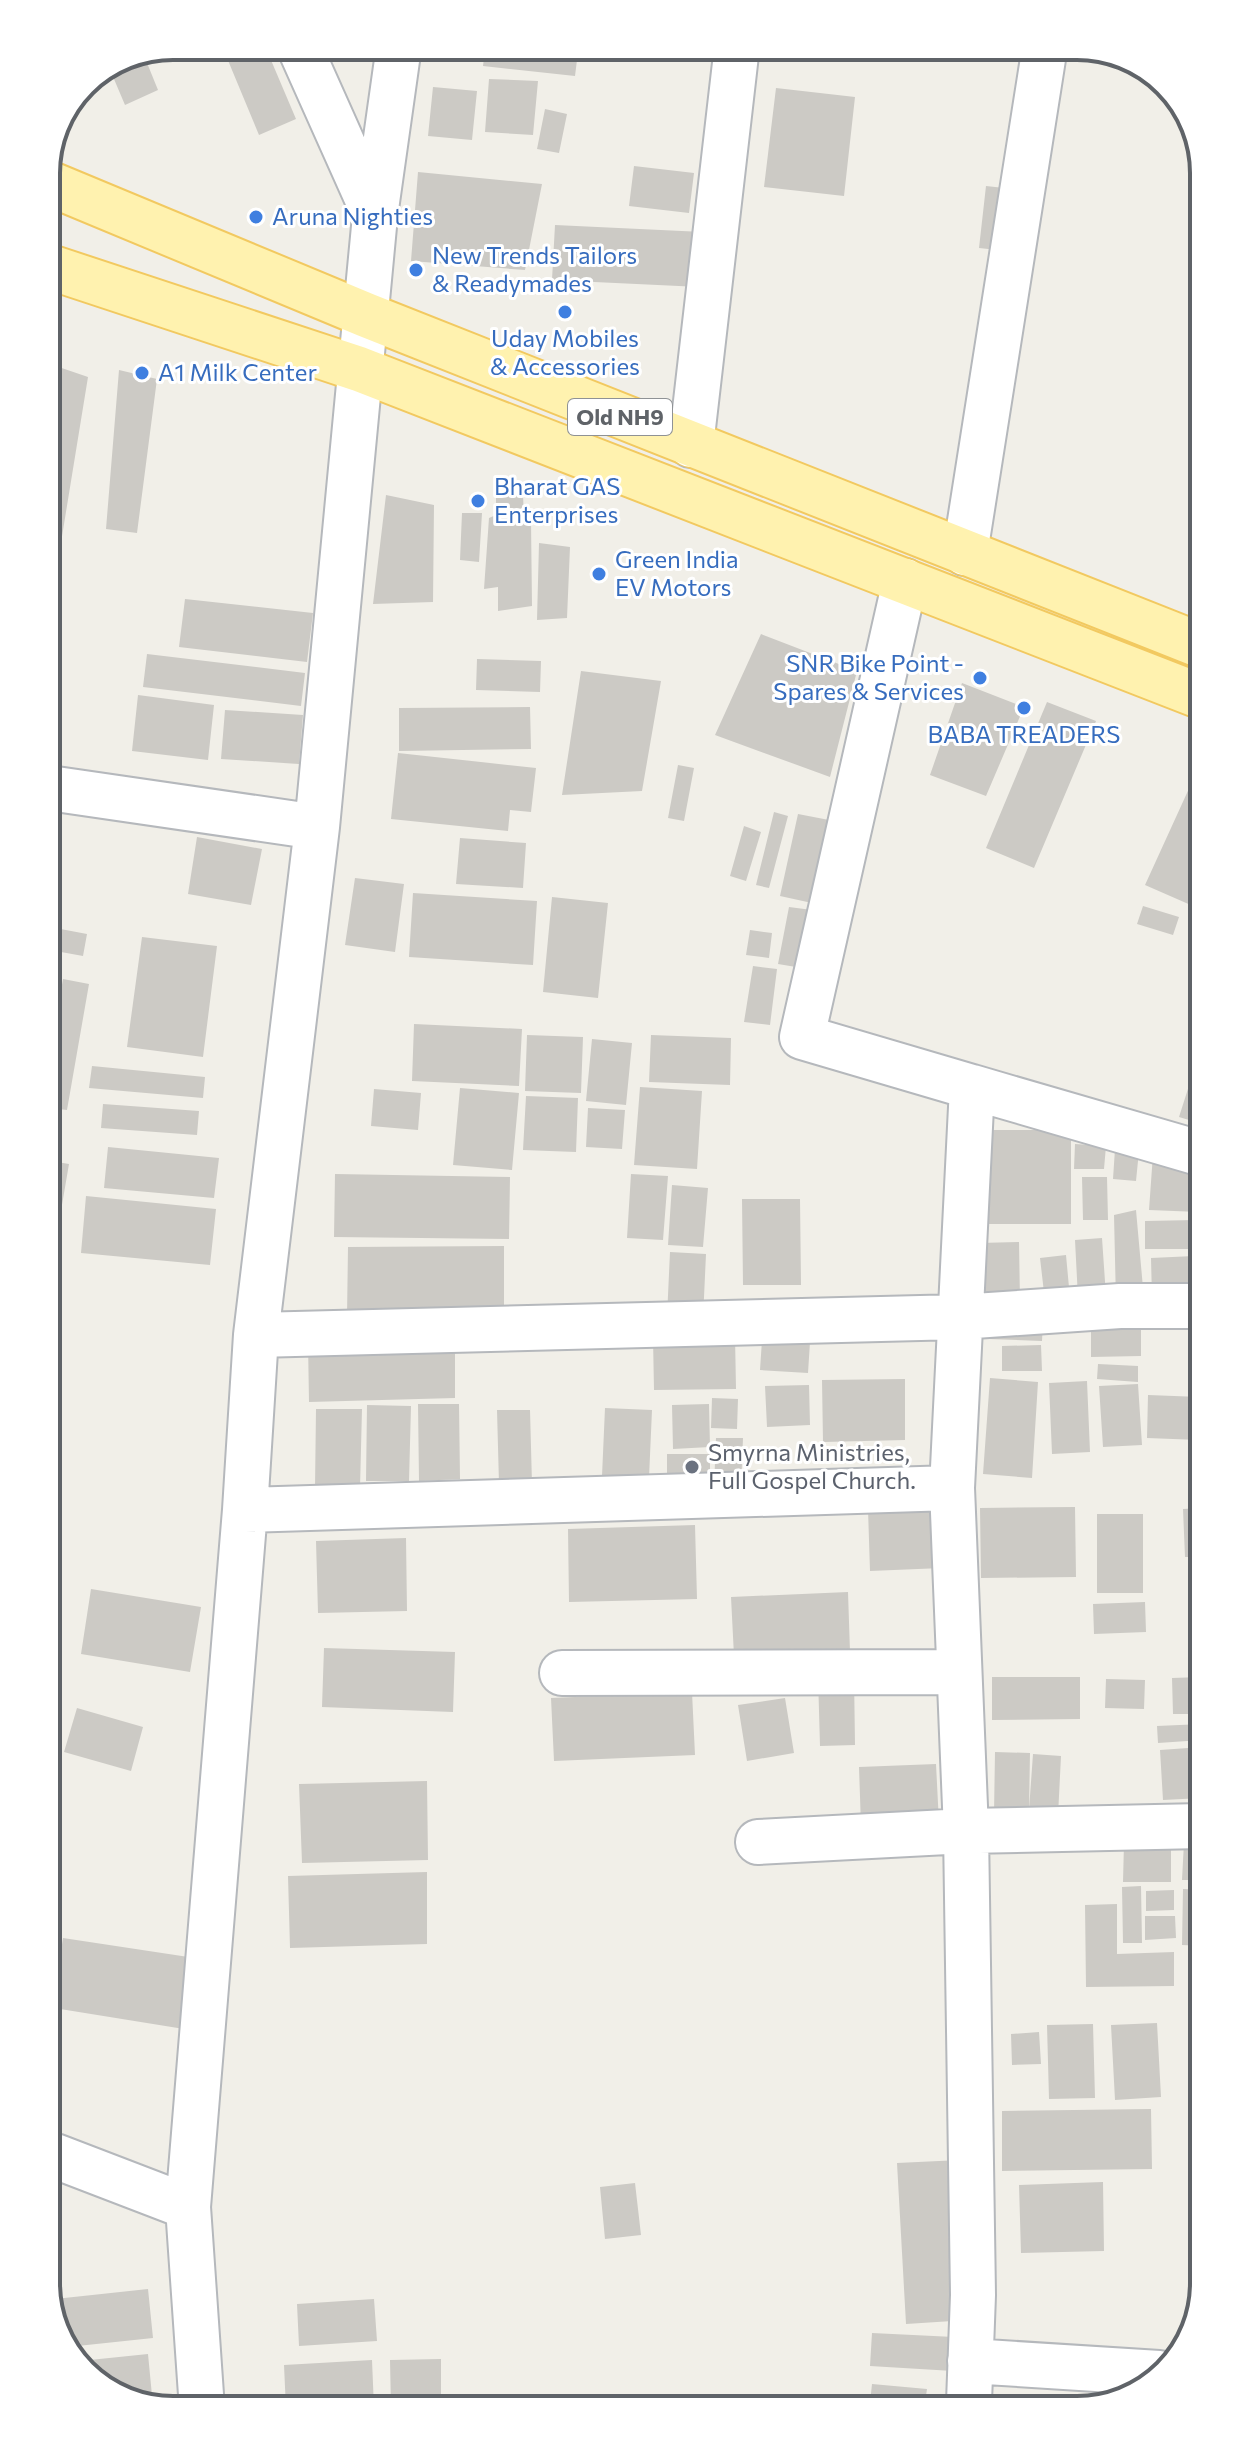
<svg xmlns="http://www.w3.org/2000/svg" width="1250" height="2456" viewBox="0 0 1250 2456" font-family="Commissioner,sans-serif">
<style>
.building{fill:#cccac5}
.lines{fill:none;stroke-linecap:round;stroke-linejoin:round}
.minor-casing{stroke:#b5b8bc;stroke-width:48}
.major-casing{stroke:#f2c960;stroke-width:48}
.minor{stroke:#fff;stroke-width:44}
.major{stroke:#fff2af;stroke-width:44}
.shop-dot{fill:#3f7fe0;stroke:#fff;stroke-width:3}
.worship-dot{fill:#6b7280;stroke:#fff;stroke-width:3}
.labels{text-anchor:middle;stroke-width:6;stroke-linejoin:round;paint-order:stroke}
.shield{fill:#fff;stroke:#8f9295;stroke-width:2}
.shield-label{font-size:22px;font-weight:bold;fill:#5f6368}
.shop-label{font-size:24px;fill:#366cbe;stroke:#fff;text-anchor:start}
.worship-label{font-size:24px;fill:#5b616d;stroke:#fff;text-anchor:start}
.rim{fill:none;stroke:#5f6368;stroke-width:4}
</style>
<rect width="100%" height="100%" fill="#f1efe8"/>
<path class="building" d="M 222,46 L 265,46 L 296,119 L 259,135 Z
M 485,50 L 577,60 L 575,76 L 483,66 Z
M 145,58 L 158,90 L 125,105 L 111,72 Z
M 489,79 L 538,81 L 533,135 L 485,132 Z
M 433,87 L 477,91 L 472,140 L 428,136 Z
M 776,88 L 855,97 L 844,196 L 764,187 Z
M 545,109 L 567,114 L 559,153 L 537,149 Z
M 634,166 L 694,173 L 689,213 L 629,206 Z
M 418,172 L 542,184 L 525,270 L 411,261 Z
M 986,186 L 1031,191 L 1024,253 L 979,248 Z
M 555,225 L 703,232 L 700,287 L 552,280 Z
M 47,363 L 88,377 L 57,567 L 48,566 Z
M 119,370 L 157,379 L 137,533 L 106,529 Z
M 523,494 L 524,520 L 531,521 L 532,606 L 498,611 L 498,587 L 484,589 L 489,518 L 496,515 L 496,495 Z
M 386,495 L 434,505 L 433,602 L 373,604 Z
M 462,513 L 482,513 L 479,562 L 460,560 Z
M 539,543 L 570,547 L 567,618 L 537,620 Z
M 185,599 L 313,613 L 307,662 L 179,647 Z
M 761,634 L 857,671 L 830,777 L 715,735 Z
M 147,654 L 305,673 L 301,706 L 143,687 Z
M 477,659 L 541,661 L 540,692 L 476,690 Z
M 581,671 L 661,681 L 642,791 L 562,795 Z
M 962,683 L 1024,707 L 986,796 L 930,775 Z
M 138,695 L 214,705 L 208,760 L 132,751 Z
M 1047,702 L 1096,721 L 1034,868 L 986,848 Z
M 530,707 L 531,749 L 399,751 L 399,708 Z
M 225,710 L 303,715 L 299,764 L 221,759 Z
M 398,753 L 536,768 L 531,812 L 510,810 L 508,831 L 391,819 Z
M 678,765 L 694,768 L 684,821 L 668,818 Z
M 1197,771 L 1198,894 L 1193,906 L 1145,885 Z
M 774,812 L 788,816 L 769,888 L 756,885 Z
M 798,814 L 829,820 L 812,903 L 780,896 Z
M 744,826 L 761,832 L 746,881 L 730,876 Z
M 197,837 L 262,849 L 251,905 L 188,894 Z
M 460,838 L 526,843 L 523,888 L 456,884 Z
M 355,878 L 404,884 L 395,952 L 345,945 Z
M 413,893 L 537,901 L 533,965 L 409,957 Z
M 552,897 L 608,903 L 598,998 L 543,992 Z
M 1198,902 L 1198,937 L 1188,933 Z
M 1143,906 L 1179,917 L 1173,935 L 1137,924 Z
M 789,907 L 812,910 L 802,968 L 778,964 Z
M 50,927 L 87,934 L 83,956 L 50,950 Z
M 750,930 L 772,933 L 769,958 L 746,955 Z
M 142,937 L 217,946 L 203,1057 L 127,1047 Z
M 753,966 L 777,969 L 770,1025 L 744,1022 Z
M 63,979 L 89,984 L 67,1110 L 50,1108 L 50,1053 Z
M 414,1024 L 522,1029 L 519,1086 L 412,1081 Z
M 527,1035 L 583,1037 L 581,1093 L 525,1091 Z
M 651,1035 L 731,1038 L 730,1085 L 649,1082 Z
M 592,1039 L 632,1043 L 626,1105 L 586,1101 Z
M 92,1066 L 205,1077 L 203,1098 L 89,1088 Z
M 1194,1070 L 1199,1072 L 1199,1123 L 1179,1117 Z
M 640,1087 L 702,1091 L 697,1169 L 634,1165 Z
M 460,1088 L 519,1093 L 512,1170 L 453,1165 Z
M 374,1089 L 421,1093 L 418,1130 L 371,1126 Z
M 526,1096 L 578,1098 L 576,1152 L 523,1150 Z
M 103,1104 L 199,1111 L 197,1135 L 101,1128 Z
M 588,1108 L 625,1110 L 622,1149 L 586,1147 Z
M 988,1130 L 1071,1130 L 1071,1224 L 988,1224 Z
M 1075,1144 L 1106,1146 L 1104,1169 L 1074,1169 Z
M 108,1147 L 219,1158 L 214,1198 L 104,1188 Z
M 1115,1149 L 1139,1151 L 1136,1181 L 1113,1179 Z
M 1153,1154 L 1199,1156 L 1199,1212 L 1149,1210 Z
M 51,1161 L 69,1164 L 57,1234 L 51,1233 Z
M 335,1174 L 510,1177 L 509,1239 L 334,1237 Z
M 631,1174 L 668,1176 L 663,1240 L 627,1238 Z
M 1082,1177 L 1107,1177 L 1108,1220 L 1083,1220 Z
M 672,1185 L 708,1188 L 703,1247 L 668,1245 Z
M 86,1196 L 216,1209 L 210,1265 L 81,1253 Z
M 742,1199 L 800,1199 L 801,1285 L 743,1285 Z
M 1136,1210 L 1144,1299 L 1116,1302 L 1114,1215 Z
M 1196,1220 L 1197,1249 L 1145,1249 L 1145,1221 Z
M 1102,1238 L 1106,1296 L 1078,1298 L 1075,1240 Z
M 1019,1242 L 1020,1302 L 980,1303 L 979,1243 Z
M 504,1246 L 504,1316 L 347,1317 L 348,1247 Z
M 670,1252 L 706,1254 L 703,1319 L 667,1317 Z
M 1066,1255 L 1070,1298 L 1045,1301 L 1040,1258 Z
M 1194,1256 L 1195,1297 L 1152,1298 L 1151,1258 Z
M 1141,1316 L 1141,1356 L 1091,1357 L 1091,1317 Z
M 990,1320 L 1043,1320 L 1042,1341 L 989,1339 Z
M 735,1336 L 736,1389 L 654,1390 L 653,1338 Z
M 455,1339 L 455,1398 L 309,1402 L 308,1342 Z
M 762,1340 L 810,1342 L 808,1373 L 760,1370 Z
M 1041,1345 L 1042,1371 L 1002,1371 L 1002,1346 Z
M 1098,1364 L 1138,1366 L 1138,1382 L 1097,1379 Z
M 990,1378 L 1038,1382 L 1032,1478 L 983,1474 Z
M 905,1379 L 905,1440 L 823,1442 L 822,1380 Z
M 1087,1381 L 1090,1452 L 1052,1454 L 1049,1383 Z
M 1138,1384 L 1142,1445 L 1103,1447 L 1099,1386 Z
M 809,1385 L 810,1425 L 767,1427 L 765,1386 Z
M 1148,1395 L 1200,1397 L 1199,1440 L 1147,1438 Z
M 712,1398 L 738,1399 L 737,1429 L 711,1428 Z
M 418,1404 L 459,1404 L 460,1479 L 419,1481 Z
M 709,1404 L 710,1447 L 673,1449 L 672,1405 Z
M 367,1405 L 411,1406 L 409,1481 L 366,1481 Z
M 605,1408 L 652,1410 L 649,1478 L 602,1476 Z
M 316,1409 L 362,1409 L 360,1488 L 315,1488 Z
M 497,1410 L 530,1410 L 532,1484 L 499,1484 Z
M 716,1438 L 743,1438 L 741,1487 L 714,1487 Z
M 667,1454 L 710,1454 L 710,1488 L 667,1488 Z
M 939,1506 L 942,1568 L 870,1571 L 868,1509 Z
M 1075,1507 L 1076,1577 L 981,1578 L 980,1508 Z
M 1201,1508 L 1201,1557 L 1185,1557 L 1183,1509 Z
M 1097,1514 L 1143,1514 L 1143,1593 L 1097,1593 Z
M 695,1525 L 697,1599 L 569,1602 L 568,1529 Z
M 406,1538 L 407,1611 L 318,1613 L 316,1541 Z
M 91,1589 L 201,1607 L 190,1672 L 81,1654 Z
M 848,1592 L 850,1652 L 734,1656 L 731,1597 Z
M 1145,1602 L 1146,1632 L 1094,1634 L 1093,1604 Z
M 324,1648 L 455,1652 L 453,1712 L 322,1707 Z
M 854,1675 L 855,1745 L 820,1746 L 818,1676 Z
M 992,1677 L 1080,1677 L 1080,1719 L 992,1720 Z
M 1201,1677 L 1201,1714 L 1173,1714 L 1172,1678 Z
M 1106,1679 L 1145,1680 L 1144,1709 L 1105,1708 Z
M 692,1692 L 695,1755 L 554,1761 L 551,1698 Z
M 785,1698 L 794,1753 L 747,1761 L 738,1705 Z
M 77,1708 L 143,1727 L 131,1771 L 64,1752 Z
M 1202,1724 L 1202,1740 L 1158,1743 L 1157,1726 Z
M 1202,1747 L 1202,1798 L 1163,1800 L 1160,1750 Z
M 995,1752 L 1030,1753 L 1029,1810 L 1033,1754 L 1061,1756 L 1058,1816 L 994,1814 Z
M 936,1764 L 939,1823 L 861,1826 L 859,1767 Z
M 427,1781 L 428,1860 L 302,1863 L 299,1784 Z
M 1184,1842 L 1202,1843 L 1202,1880 L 1182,1880 Z
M 1124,1843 L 1171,1844 L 1171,1882 L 1123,1882 Z
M 427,1872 L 427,1944 L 290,1948 L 288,1876 Z
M 1141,1886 L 1142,1943 L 1123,1943 L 1122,1887 Z
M 1183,1889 L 1202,1890 L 1203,1946 L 1182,1945 Z
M 1174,1890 L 1174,1910 L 1146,1911 L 1146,1891 Z
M 1117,1904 L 1117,1954 L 1174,1952 L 1174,1986 L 1086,1987 L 1085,1905 Z
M 1145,1916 L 1175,1916 L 1176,1938 L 1145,1940 Z
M 63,1938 L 195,1958 L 184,2029 L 54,2008 L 54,1994 Z
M 1196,1957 L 1203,1957 L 1203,1982 L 1195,1982 Z
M 1157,2023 L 1161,2097 L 1115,2100 L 1111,2025 Z
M 1093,2024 L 1095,2098 L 1049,2099 L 1047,2025 Z
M 1039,2032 L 1041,2064 L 1012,2065 L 1011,2034 Z
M 1151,2109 L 1152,2169 L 1002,2171 L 1002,2111 Z
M 960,2160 L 968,2320 L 906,2324 L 897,2163 Z
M 1194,2162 L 1203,2163 L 1204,2201 L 1189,2200 Z
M 1103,2182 L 1104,2251 L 1021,2253 L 1019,2185 Z
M 635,2183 L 641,2235 L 605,2239 L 600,2187 Z
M 148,2289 L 153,2338 L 68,2347 L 55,2331 L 55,2299 Z
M 374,2299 L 377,2341 L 299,2346 L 297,2304 Z
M 872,2333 L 954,2337 L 953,2371 L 870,2366 Z
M 148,2354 L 153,2406 L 102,2388 L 80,2361 Z
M 441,2359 L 441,2407 L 391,2408 L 390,2360 Z
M 372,2360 L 374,2408 L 286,2409 L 284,2365 Z
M 872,2384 L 927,2389 L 925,2402 L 870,2403 Z"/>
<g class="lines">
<g class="minor-casing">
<path id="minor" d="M 375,216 L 399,46
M 691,445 L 737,46
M 965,553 L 1045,46
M 49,788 L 317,827
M 972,1087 L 1199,1153
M 256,1335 L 960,1317 L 1120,1306 L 1200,1306
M 245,1510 L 952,1488 L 972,1087 L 802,1037 L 905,581
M 562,1673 L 959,1672
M 758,1842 L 966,1831 L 952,1488
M 55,2156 L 188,2207 L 245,1510 L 256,1335 L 317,827 L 375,216 L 299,46
M 188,2207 L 202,2409
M 970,2361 L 1159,2373
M 969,2402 L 973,2295 L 966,1831 L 1202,1826"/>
</g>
<g class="major-casing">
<path id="major" d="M 46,182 L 366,315 L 1197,644
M 47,266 L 359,369 L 1197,695"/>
</g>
<use href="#minor" class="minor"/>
<use href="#major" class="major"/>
</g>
<g class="shop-dot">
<circle cx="256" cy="217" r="8"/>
<circle cx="416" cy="270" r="8"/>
<circle cx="565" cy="312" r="8"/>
<circle cx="142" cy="373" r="8"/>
<circle cx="478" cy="501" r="8"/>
<circle cx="599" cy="574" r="8"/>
<circle cx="980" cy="678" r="8"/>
<circle cx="1024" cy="708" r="8"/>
</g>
<circle class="worship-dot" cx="692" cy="1467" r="8"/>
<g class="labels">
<rect class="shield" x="568" y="399" width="104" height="36" rx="6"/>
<g class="shield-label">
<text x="620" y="425">Old NH9</text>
</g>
<g class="shop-label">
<text x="272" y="225">Aruna Nighties</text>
<text x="432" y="264">New Trends Tailors<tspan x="432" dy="28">&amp; Readymades</tspan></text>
<text x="565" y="347" text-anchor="middle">Uday Mobiles<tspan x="565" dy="28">&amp; Accessories</tspan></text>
<text x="158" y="381">A1 Milk Center</text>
<text x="494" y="495">Bharat GAS<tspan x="494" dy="28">Enterprises</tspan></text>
<text x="615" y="568">Green India<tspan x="615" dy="28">EV Motors</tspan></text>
<text x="964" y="672" text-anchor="end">SNR Bike Point -<tspan x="964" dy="28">Spares &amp; Services</tspan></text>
<text x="1024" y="743" text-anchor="middle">BABA TREADERS</text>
</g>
<g class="worship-label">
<text x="708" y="1461">Smyrna Ministries,<tspan x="708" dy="28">Full Gospel Church.</tspan></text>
</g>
</g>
<path d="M0 0H1250V2456H0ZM173 60H1077A113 113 0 0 1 1190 173V2283A113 113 0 0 1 1077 2396H173A113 113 0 0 1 60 2283V173A113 113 0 0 1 173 60Z" fill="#fff" fill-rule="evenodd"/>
<path class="rim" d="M173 60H1077A113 113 0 0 1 1190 173V2283A113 113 0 0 1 1077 2396H173A113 113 0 0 1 60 2283V173A113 113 0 0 1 173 60Z"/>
</svg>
